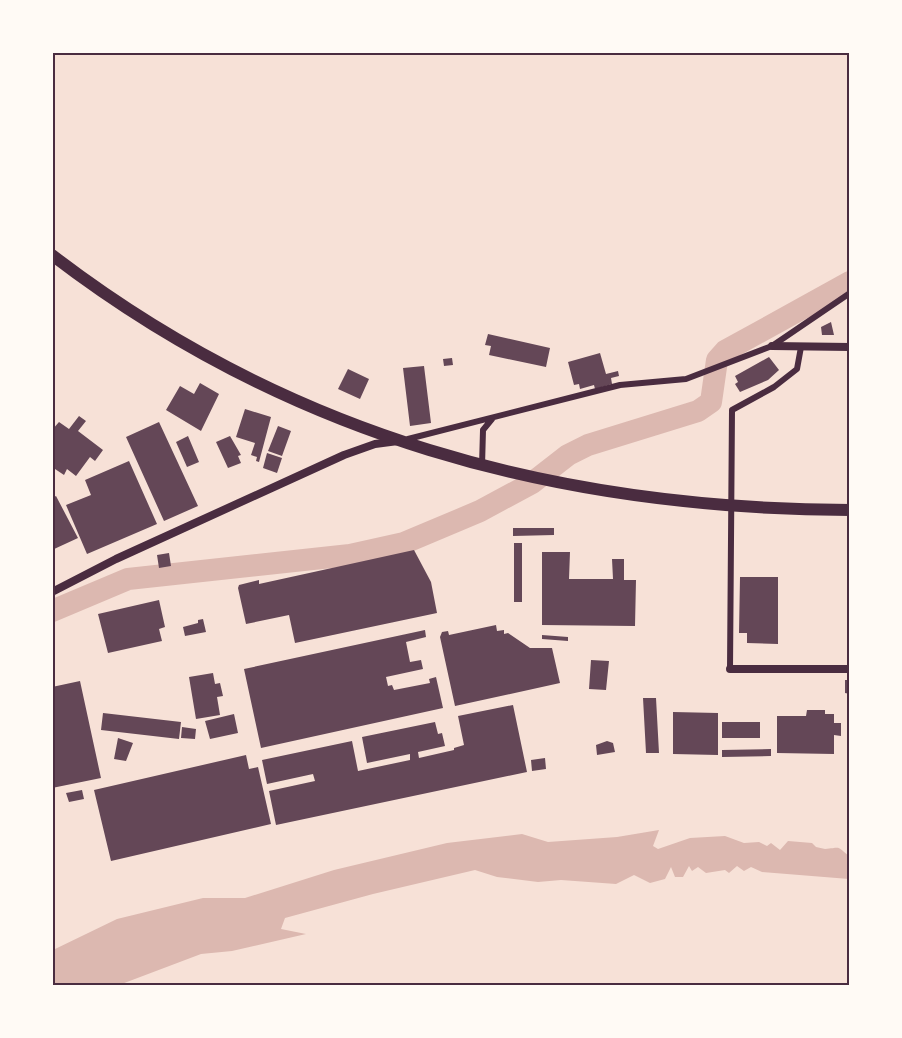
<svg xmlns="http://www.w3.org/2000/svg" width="902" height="1038" viewBox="0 0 902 1038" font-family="Signika,sans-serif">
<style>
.water{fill:#dcb8b0}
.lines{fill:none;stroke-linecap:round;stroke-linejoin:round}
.river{stroke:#dcb8b0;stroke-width:22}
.building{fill:#644757}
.minor{stroke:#4a2c40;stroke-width:6}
.tertiary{stroke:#4a2c40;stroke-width:8}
.trunk{stroke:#4a2c40;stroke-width:12}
.neatline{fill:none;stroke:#4a2c40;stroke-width:2}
</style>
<rect width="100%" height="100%" fill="#f7e1d7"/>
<path class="water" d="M 659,830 L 653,846 L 658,849 L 690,838 L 725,836 L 744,843 L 759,842 L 767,846 L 771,843 L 780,850 L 788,841 L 812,843 L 816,847 L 825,849 C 843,847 836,846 849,856 L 849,879 L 762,872 L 751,867 L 744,871 L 737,866 L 729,873 L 725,870 L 706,873 L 698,867 L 692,871 L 689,866 L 683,877 L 675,877 L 671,867 L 665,879 L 650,883 L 634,875 L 616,884 L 561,880 L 538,882 L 497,877 L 475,870 L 373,894 L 285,918 L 281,929 L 306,934 L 232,951 L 201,954 L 119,985 L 53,985 L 53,950 L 117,919 L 203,898 L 245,898 L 334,870 L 447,843 L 522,834 L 548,842 L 617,837 Z"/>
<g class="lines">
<path class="river" d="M 52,611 L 128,579 L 350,555 L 404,543 L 480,511 L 532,483 L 568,455 L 588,445 L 698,411 L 711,402 L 717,360 L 725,351 L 850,282"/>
</g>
<path class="building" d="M 831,322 L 834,335 L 822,335 L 821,327 Z
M 488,334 L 550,348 L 546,367 L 489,355 L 491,346 L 485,345 Z
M 600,353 L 606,374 L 618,371 L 619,376 L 611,378 L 612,384 L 595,389 L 594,385 L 580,389 L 579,384 L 574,385 L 568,362 Z
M 769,357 L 779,370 L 768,380 L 740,392 L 735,384 L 738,382 L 735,376 Z
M 452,358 L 453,365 L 444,366 L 443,359 Z
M 424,366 L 431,423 L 410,426 L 403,368 Z
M 348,369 L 369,379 L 360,399 L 338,389 Z
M 200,383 L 219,394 L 201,431 L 166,410 L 180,386 L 194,394 Z
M 245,409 L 271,417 L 259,462 L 256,461 L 257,457 L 251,455 L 255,443 L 236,437 Z
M 79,416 L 86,421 L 78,431 L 103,450 L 95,461 L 90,457 L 76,476 L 67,469 L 64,475 L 52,467 L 52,430 L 59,422 L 69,429 Z
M 159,422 L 198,506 L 164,521 L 126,437 Z
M 278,426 L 291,431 L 282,456 L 268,451 Z
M 188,436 L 199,462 L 187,467 L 176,442 Z
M 230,436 L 241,455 L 238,456 L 241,463 L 228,468 L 216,442 Z
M 267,453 L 282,458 L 277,473 L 263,468 Z
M 129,461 L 157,524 L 87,554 L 66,505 L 91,495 L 85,480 Z
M 56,496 L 78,538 L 52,550 L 52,498 Z
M 513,528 L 554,528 L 554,535 L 513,536 Z
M 514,543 L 522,543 L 522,602 L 514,602 Z
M 414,550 L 431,582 L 437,613 L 295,643 L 289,615 L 246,624 L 238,588 L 239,585 L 259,580 L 259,584 Z
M 542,552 L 570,552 L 569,579 L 613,579 L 612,559 L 624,559 L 624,580 L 636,580 L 635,626 L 542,625 Z
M 169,553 L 171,566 L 159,568 L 157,555 Z
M 740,577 L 778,577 L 778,644 L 747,643 L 747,633 L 739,633 Z
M 159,600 L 165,627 L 159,629 L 162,641 L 108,653 L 98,614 Z
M 203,619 L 206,632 L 185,636 L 183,627 L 198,623 L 198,620 Z
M 496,625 L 497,631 L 504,630 L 504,634 L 508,633 L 530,648 L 552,648 L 560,683 L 455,706 L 440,637 L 442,632 L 448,631 L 449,635 Z
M 425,630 L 426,637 L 406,642 L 410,662 L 421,660 L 423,669 L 386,677 L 388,686 L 392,685 L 394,690 L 430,683 L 429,679 L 436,677 L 443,708 L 261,748 L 244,669 Z
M 542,635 L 568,637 L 568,641 L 542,639 Z
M 591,660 L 609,661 L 606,690 L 589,689 Z
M 213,673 L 215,684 L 220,683 L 223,696 L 217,697 L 220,715 L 196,719 L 189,677 Z
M 845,680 L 850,680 L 850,694 L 845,693 Z
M 80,681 L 101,778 L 52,788 L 52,687 Z
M 643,698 L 656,698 L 659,753 L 646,753 Z
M 513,705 L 527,772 L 276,825 L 269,791 L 315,781 L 313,774 L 267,784 L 262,760 L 352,741 L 358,771 L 410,760 L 410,754 L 367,763 L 362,737 L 435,722 L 438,734 L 442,733 L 445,746 L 418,752 L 419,758 L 454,750 L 454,748 L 464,745 L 458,716 Z
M 807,710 L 825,710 L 825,714 L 834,714 L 834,723 L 841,723 L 841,736 L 834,735 L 834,754 L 777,753 L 777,716 L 806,716 Z
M 673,712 L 718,713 L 718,755 L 673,754 Z
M 103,713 L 181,722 L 179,739 L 101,730 Z
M 234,714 L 238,733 L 210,739 L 205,721 Z
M 722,722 L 760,722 L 760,738 L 722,738 Z
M 182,727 L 196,729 L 195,739 L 181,738 Z
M 118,738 L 133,743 L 126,761 L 114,759 Z
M 607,741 L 613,743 L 615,752 L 597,755 L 596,745 Z
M 771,749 L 771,756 L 722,757 L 722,750 Z
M 246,755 L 249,769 L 258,767 L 271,824 L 111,861 L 94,790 Z
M 545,758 L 546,769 L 532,771 L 531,760 Z
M 82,790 L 84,799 L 69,802 L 66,793 Z"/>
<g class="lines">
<path class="minor" d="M 408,439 L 620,385 L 686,379 L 772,346 L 850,293
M 482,466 L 483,430 L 492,419
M 730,669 L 732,410 L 774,387 L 797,369 L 801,347"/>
<path class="tertiary" d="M 772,346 L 850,347
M 52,592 L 116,559 L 344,455 L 375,444 L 398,441
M 730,669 L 850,669"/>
<path class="trunk" d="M 52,255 C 288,436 556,509 850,510"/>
</g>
<rect width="902" height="1038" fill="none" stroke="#fffaf5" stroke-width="108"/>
<rect x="54" y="54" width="794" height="930" class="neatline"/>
</svg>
